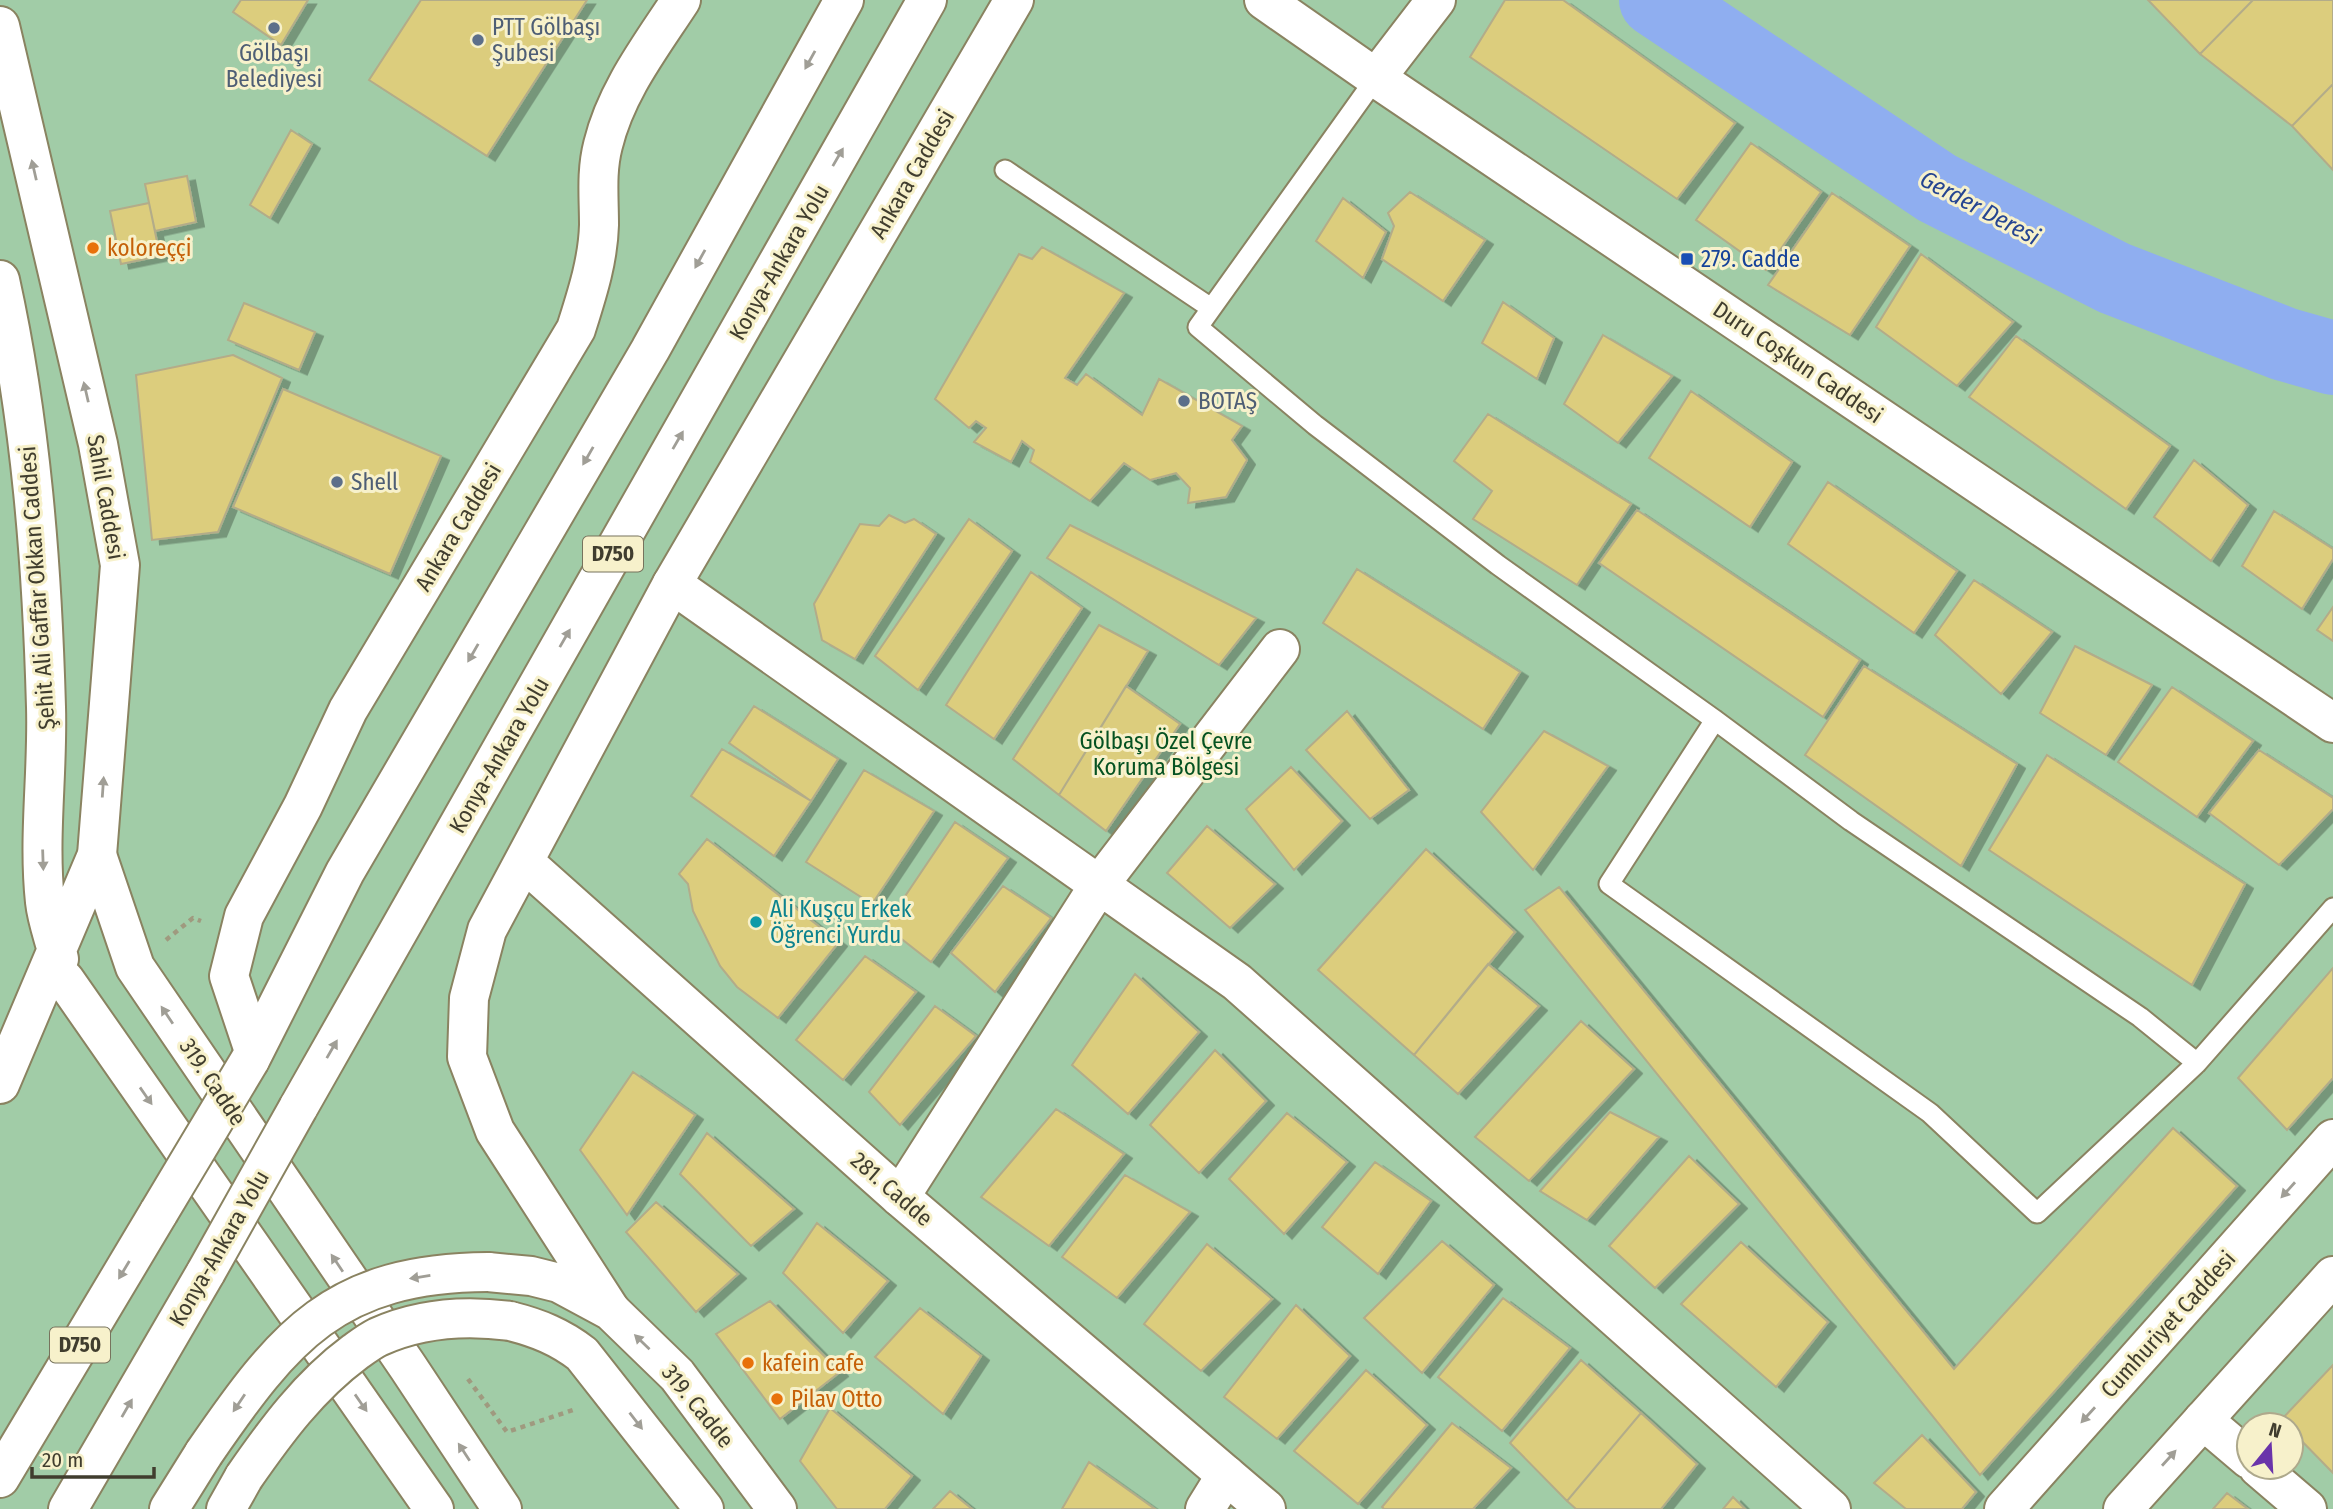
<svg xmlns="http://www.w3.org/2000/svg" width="2333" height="1509" viewBox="0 0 2333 1509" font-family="'Fira Sans Condensed',sans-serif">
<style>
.green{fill:#a1cca7;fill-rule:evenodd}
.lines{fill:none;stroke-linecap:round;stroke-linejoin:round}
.river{stroke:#8faef0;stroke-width:74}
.building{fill:#dccd7d;stroke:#b3ac89;stroke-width:2;filter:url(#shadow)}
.service-casing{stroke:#8a8361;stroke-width:23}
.minor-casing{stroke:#8a8361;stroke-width:42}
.tertiary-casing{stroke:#8a8361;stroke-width:42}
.secondary-casing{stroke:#8a8361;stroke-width:42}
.trunk-casing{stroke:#8a8361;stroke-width:42}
.path{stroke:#9f9a7f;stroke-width:4.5;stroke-dasharray:5 5;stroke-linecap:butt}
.service{stroke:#fff;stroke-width:19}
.minor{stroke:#fff;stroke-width:38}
.tertiary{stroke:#fff;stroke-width:38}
.secondary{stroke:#fff;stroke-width:38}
.trunk{stroke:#fff;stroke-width:38}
.secondary-bridge-casing{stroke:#8a8361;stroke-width:42;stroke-linecap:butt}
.trunk-bridge-casing{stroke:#8a8361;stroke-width:42;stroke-linecap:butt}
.secondary-bridge{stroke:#fff;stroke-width:38}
.trunk-bridge{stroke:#fff;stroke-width:38}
.oneway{fill:#a09e96}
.service-dot{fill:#5c6f8a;stroke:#f7f1cb;stroke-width:2.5}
.food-dot{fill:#e8710a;stroke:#f7f1cb;stroke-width:2.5}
.transit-dot{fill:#1a4fb4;stroke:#f7f1cb;stroke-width:2.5}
.culture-dot{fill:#0f9aa8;stroke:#f7f1cb;stroke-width:2.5}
.labels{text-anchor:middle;stroke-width:6;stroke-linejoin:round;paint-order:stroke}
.shield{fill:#f7f1cb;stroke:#77735d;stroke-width:2}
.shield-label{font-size:21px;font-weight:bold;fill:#403d2e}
.service-label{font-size:23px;fill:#4e5e75;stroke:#f7f1cb;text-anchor:start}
.street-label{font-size:23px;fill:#403d2e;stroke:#f7f1cb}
.food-label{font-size:23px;fill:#c56008;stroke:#f7f1cb;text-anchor:start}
.transit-label{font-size:23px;fill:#164399;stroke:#f7f1cb;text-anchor:start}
.park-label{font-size:23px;fill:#055221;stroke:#f7f1cb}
.culture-label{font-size:23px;fill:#0d838f;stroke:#f7f1cb;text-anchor:start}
.water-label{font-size:24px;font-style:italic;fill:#264591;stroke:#f7f1cb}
</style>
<defs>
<filter id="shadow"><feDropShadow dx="8" dy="4.5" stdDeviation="0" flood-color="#0004"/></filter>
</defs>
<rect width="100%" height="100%" fill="#f7f1cb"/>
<path class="green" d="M 0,0 L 2333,0 L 2333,1509 L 0,1509 ZM 2249,1425 L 2291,1425 L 2291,1467 L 2249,1467 Z"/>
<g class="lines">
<path class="river" d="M 1656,0 L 1937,188 L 2114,278 L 2284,344 L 2333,358"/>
</g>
<path class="building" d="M 241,0 L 308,0 L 281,45 L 233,12 Z
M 421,0 L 587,0 L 487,156 L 369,80 Z
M 1505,0 L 1563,0 L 1735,123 L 1677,199 L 1470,57 Z
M 2148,0 L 2253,0 L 2200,54 Z
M 2253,0 L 2333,0 L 2333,84 L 2292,126 L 2200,54 Z
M 2333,84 L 2333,170 L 2292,126 Z
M 291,130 L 312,144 L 270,218 L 250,205 Z
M 1751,143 L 1821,192 L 1766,270 L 1696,220 Z
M 187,176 L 196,222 L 155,231 L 145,184 Z
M 1410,192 L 1485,240 L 1443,301 L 1382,259 L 1394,226 L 1388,213 Z
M 1832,193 L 1910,246 L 1850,335 L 1768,285 Z
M 1343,198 L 1386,232 L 1363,278 L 1316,241 Z
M 149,203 L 160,256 L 121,264 L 110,211 Z
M 1042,247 L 1124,293 L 1065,378 L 1077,385 L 1086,374 L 1142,415 L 1159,379 L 1242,426 L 1232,440 L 1247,460 L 1226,497 L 1188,503 L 1190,488 L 1176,473 L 1150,480 L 1124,463 L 1090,501 L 1030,462 L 1034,450 L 1022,441 L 1011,462 L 974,442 L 986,428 L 976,421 L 969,428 L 935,399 L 1019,254 L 1032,259 Z
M 1921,254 L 2013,322 L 1957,386 L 1876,327 Z
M 1503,302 L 1554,338 L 1537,379 L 1482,343 Z
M 244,303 L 315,332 L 299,370 L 228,340 Z
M 1603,335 L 1672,376 L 1618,443 L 1564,404 Z
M 2016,336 L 2170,446 L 2126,509 L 1969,397 Z
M 233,355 L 282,378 L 218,532 L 152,540 L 136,375 Z
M 283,389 L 441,456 L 390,574 L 233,507 Z
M 1691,391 L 1792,462 L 1750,527 L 1649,458 Z
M 1488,414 L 1631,504 L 1577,585 L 1473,519 L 1492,491 L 1454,461 Z
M 2194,460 L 2248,505 L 2211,561 L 2154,517 Z
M 1828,482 L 1957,571 L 1914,633 L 1788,544 Z
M 1637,510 L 1860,660 L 1823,717 L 1599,563 Z
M 2274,511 L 2333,549 L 2333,559 L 2302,609 L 2242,566 Z
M 889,515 L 905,523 L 914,519 L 936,534 L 855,659 L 822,640 L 814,604 L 860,524 L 879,526 Z
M 969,519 L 1012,551 L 918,690 L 875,656 Z
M 1070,525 L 1256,618 L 1219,665 L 1047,558 Z
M 1357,569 L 1520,672 L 1483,729 L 1323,623 Z
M 1031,572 L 1082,608 L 994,739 L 946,705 Z
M 1974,580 L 2052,632 L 2001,694 L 1935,635 Z
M 2333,607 L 2333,641 L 2317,630 Z
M 1099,625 L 1148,651 L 1059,795 L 1013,759 Z
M 2075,646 L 2152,685 L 2106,755 L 2040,713 Z
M 1864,666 L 2017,764 L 1961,866 L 1805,755 Z
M 1126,686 L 1180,724 L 1106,831 L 1059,795 Z
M 2172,687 L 2253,741 L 2197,817 L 2118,762 Z
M 754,706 L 838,759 L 811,801 L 729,743 Z
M 1347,711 L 1409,790 L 1370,819 L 1306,750 Z
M 1544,731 L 1608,766 L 1533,870 L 1481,812 Z
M 722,749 L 811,801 L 774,856 L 691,796 Z
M 2259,750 L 2333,798 L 2333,809 L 2279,865 L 2209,813 Z
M 2047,755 L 2245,884 L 2192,985 L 1989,850 Z
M 1291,767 L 1342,821 L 1294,870 L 1246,809 Z
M 864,770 L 934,811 L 872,904 L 806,862 Z
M 955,822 L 1008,858 L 931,962 L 885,926 Z
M 1207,826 L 1275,884 L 1230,928 L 1167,873 Z
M 707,839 L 839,942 L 778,1018 L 737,987 L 720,966 L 693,911 L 688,884 L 679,874 Z
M 1426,849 L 1515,932 L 1414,1055 L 1318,970 Z
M 1003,886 L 1051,918 L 995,992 L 951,953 Z
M 1559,887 L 1954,1369 L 2173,1128 L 2237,1186 L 1980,1475 L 1525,910 Z
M 865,956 L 916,992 L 843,1080 L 796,1040 Z
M 1488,964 L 1539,1006 L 1458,1094 L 1414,1055 Z
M 2333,968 L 2333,1078 L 2287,1130 L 2238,1078 Z
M 1135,974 L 1199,1032 L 1128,1114 L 1072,1065 Z
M 935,1006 L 976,1036 L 900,1125 L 869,1092 Z
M 1581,1021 L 1634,1069 L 1529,1181 L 1475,1137 Z
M 1215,1050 L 1266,1101 L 1199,1173 L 1150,1125 Z
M 633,1072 L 695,1115 L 627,1215 L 580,1150 Z
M 1056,1109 L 1124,1154 L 1049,1246 L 981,1197 Z
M 1610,1112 L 1659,1137 L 1587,1220 L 1540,1191 Z
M 1287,1113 L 1347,1162 L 1284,1234 L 1229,1179 Z
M 707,1133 L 794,1209 L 751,1246 L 680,1174 Z
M 1689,1156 L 1739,1204 L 1655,1288 L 1609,1246 Z
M 1375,1162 L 1431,1201 L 1378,1274 L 1322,1227 Z
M 1125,1175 L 1190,1212 L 1117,1298 L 1062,1257 Z
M 656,1202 L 738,1274 L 696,1312 L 626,1232 Z
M 817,1223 L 888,1281 L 843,1333 L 783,1273 Z
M 1442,1241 L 1494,1285 L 1422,1373 L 1364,1318 Z
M 1741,1242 L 1828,1322 L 1776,1387 L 1681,1304 Z
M 1207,1244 L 1272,1299 L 1201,1371 L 1144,1324 Z
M 1503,1298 L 1570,1348 L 1502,1431 L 1438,1377 Z
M 770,1301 L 840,1372 L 780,1419 L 716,1334 Z
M 1296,1305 L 1350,1356 L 1277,1439 L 1224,1397 Z
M 920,1308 L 981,1356 L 943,1414 L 875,1357 Z
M 1581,1360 L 1641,1413 L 1567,1501 L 1510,1443 Z
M 2333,1365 L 2333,1473 L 2291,1430 L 2291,1425 L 2286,1425 L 2281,1420 Z
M 1366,1370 L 1427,1425 L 1358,1504 L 1294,1451 Z
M 830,1408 L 912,1476 L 885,1509 L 837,1509 L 800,1461 Z
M 1641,1413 L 1697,1464 L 1661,1509 L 1576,1509 L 1567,1501 Z
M 1452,1423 L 1511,1468 L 1473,1509 L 1384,1509 L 1382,1507 Z
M 1922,1435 L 1976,1492 L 1962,1509 L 1906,1509 L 1874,1483 Z
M 1089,1462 L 1155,1509 L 1062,1509 Z
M 950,1491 L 972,1509 L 933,1509 Z
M 2227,1493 L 2248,1509 L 2213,1509 Z
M 1733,1497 L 1745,1509 L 1723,1509 Z"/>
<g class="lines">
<g class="service-casing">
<path id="service" d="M 1376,78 L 1198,327 L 1315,425 L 1498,565 L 1715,720 L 1851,821 L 2140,1017 L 2197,1063
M 1005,170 L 1211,308
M 1715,720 L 1609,884 L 1930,1113 L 2037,1213 L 2197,1063 L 2333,908"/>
</g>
<g class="minor-casing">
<path id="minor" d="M 672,584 L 1237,982 L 1831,1509
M 900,1197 L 1099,885 L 1280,649
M 2203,1420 L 2249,1459
M 2258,1467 L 2307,1509
M 1205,1509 L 1226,1475"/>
</g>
<g class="tertiary-casing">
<path id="tertiary" d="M 1264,0 L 1376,78 L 2333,723
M 0,26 L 98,444 L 120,565 L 97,855 L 0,1084
M 1376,78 L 1436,0
M 0,280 C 31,421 42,563 46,707 C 48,772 38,837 45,902 C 47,921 55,941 59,959
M 524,862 L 900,1197 L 1266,1509
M 254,1051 L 229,976 L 244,916 L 303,806 L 348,710 L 576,329 C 587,294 598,261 599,225 C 599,197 596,172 603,145 C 616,91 651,46 681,0
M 611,1311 L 495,1131 L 467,1057 L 469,998 L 487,930 L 672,584 L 1014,0"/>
</g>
<g class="secondary-casing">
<path id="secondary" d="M 97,855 L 135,967 L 408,1367 L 502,1509
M 65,980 L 434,1509
M 488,1272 L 531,1276 L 559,1283 L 611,1311 L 677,1375 L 777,1509
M 510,1321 C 538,1328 560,1337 582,1354 L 704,1509
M 169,1509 L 204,1453
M 226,1509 L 244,1477
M 2004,1509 L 2333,1139
M 2123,1509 L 2333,1276"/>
</g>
<g class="trunk-casing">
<path id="trunk" d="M 250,1060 L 345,872 L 650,350 L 844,0
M 298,1108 L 927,0
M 0,1478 L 159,1212
M 68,1509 L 206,1272"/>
</g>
<path class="path" d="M 166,940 L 193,918 L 201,921
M 468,1379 L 507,1432 L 576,1409"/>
<use href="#service" class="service"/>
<use href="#minor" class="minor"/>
<use href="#tertiary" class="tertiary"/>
<use href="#secondary" class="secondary"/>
<use href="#trunk" class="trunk"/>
<g class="secondary-bridge-casing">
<path id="secondary-bridge" d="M 204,1453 C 285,1335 335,1273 488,1272
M 244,1477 C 276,1431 309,1386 355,1352 C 362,1347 370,1341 378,1337 C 420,1318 465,1315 510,1321"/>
</g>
<g class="trunk-bridge-casing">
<path id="trunk-bridge" d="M 159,1212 L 250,1060
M 206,1272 L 298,1108"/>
</g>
<use href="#secondary-bridge" class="secondary-bridge"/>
<use href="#trunk-bridge" class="trunk-bridge"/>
</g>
<defs><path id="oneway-solid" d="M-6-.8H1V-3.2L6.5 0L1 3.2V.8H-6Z" transform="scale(1.75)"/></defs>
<g class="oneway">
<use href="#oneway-solid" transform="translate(810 60) rotate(119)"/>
<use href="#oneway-solid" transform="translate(838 157) rotate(-60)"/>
<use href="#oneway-solid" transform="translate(34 170) rotate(-103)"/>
<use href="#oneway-solid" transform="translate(700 259) rotate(119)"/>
<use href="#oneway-solid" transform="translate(86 392) rotate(-103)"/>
<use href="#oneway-solid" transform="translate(678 440) rotate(-60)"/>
<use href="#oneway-solid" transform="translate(588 456) rotate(120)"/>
<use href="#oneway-solid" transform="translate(565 638) rotate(-60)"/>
<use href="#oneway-solid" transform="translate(473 653) rotate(120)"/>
<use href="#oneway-solid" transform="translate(103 787) rotate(-86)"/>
<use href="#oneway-solid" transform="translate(43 860) rotate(88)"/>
<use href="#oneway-solid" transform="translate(167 1015) rotate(-124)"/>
<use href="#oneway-solid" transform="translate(332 1049) rotate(-60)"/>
<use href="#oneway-solid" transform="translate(146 1096) rotate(55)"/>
<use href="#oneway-solid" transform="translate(2288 1190) rotate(132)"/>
<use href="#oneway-solid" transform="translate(337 1263) rotate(-124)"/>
<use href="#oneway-solid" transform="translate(124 1270) rotate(121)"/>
<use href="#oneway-solid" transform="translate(420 1277) rotate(171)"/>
<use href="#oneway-solid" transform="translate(642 1342) rotate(-136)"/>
<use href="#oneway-solid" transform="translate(239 1403) rotate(124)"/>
<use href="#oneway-solid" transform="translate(361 1403) rotate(55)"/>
<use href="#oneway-solid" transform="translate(127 1408) rotate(-60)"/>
<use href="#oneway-solid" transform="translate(2088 1415) rotate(132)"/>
<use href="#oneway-solid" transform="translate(636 1421) rotate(52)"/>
<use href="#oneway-solid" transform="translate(464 1452) rotate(-123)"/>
<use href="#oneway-solid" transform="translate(2169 1458) rotate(-48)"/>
</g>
<g class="service-dot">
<circle cx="274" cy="28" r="7"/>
<circle cx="478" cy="40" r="7"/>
<circle cx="1184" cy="401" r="7"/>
<circle cx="337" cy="482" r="7"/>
</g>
<g class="food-dot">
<circle cx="93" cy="248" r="7"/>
<circle cx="748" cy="1363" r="7"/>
<circle cx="777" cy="1399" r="7"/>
</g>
<rect class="transit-dot" x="1680" y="252" width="14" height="14" rx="3.5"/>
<circle class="culture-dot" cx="756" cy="922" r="7"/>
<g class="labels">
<g class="shield">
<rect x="583" y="536.5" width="60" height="35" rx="5"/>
<rect x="50" y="1327.5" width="60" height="35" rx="5"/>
</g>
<g class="shield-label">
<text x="613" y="561">D750</text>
<text x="80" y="1352">D750</text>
</g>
<g class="service-label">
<text x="492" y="35">PTT Gölbaşı<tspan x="492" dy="26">Şubesi</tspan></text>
<text x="274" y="61" text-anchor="middle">Gölbaşı<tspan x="274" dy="26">Belediyesi</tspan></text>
<text x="1198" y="409">BOTAŞ</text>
<text x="351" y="490">Shell</text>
</g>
<g class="street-label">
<text transform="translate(912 174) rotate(-60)" y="8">Ankara Caddesi</text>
<text transform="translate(779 262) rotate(-60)" y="8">Konya-Ankara Yolu</text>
<text transform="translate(1798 362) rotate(34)" y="8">Duru Coşkun Caddesi</text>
<text transform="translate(106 497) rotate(80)" y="8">Sahil Caddesi</text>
<text transform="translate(458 527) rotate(-59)" y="8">Ankara Caddesi</text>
<text transform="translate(37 588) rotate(-94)" y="8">Şehit Ali Gaffar Okkan Caddesi</text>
<text transform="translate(499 755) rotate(-60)" y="8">Konya-Ankara Yolu</text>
<text transform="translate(213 1082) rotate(56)" y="8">319. Cadde</text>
<text transform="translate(892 1189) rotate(41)" y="8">281. Cadde</text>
<text transform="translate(219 1248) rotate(-60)" y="8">Konya-Ankara Yolu</text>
<text transform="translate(2168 1324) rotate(-48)" y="8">Cumhuriyet Caddesi</text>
<text transform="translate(698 1406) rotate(51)" y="8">319. Cadde</text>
</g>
<g class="food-label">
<text x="107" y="256">koloreççi</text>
<text x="762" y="1371">kafein cafe</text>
<text x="791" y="1407">Pilav Otto</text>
</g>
<g class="transit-label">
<text x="1701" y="267">279. Cadde</text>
</g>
<g class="park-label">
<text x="1166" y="749">Gölbaşı Özel Çevre<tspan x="1166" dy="26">Koruma Bölgesi</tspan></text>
</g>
<g class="culture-label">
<text x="770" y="917">Ali Kuşçu Erkek<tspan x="770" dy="26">Öğrenci Yurdu</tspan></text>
</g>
<g class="water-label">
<text transform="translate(1980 208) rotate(28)" y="8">Gerder Deresi</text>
</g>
</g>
<g transform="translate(2270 1446) rotate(18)"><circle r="33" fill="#f7f1cb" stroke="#aea98c" stroke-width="2"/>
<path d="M0-5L12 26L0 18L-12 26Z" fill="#6a34aa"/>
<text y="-10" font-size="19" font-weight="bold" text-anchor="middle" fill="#403d2e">N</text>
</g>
<path d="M32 1467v10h122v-10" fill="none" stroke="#403d2e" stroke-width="3.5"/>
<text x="42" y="1467" font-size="21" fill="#403d2e" stroke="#f7f1cb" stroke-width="5" paint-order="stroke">20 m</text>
</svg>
